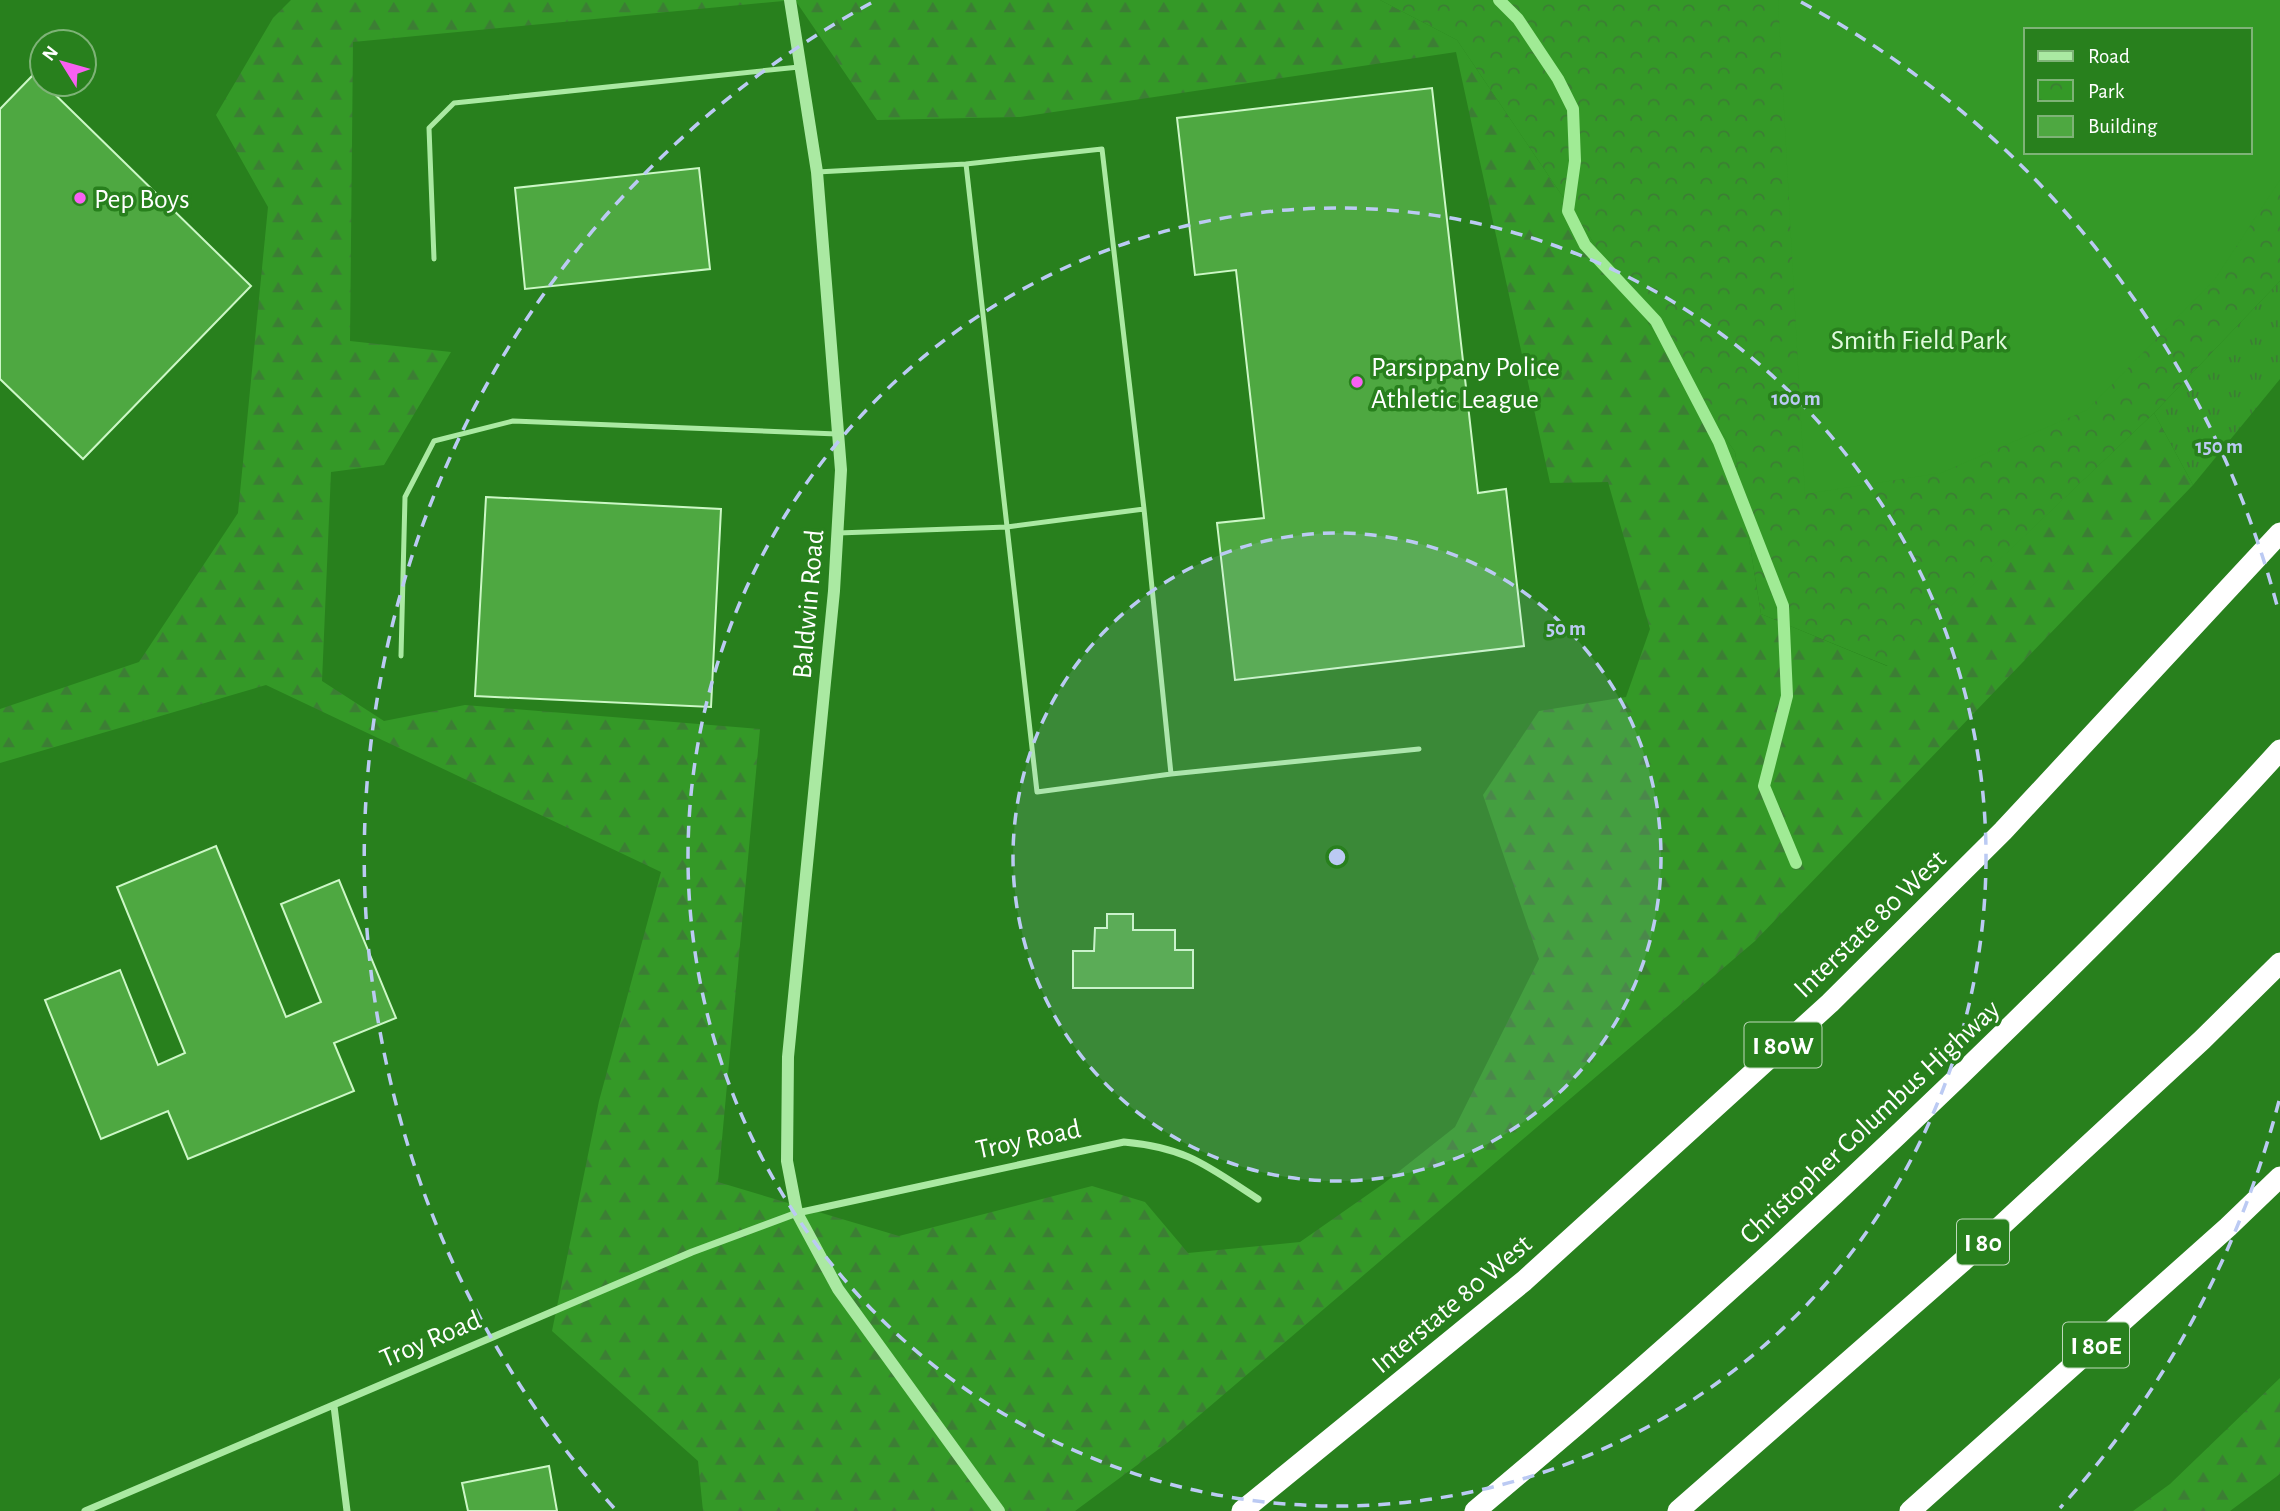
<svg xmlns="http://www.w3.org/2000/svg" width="2280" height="1511" viewBox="0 0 2280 1511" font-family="'Alegreya Sans',sans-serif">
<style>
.grass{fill:url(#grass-tufts)}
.forest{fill:url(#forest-firs)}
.park{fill:url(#park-crowns);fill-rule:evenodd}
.pitch{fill:#349927;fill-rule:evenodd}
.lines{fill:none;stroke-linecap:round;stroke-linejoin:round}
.stream{stroke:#a0eb95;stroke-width:12}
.building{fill:#4ea841;stroke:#ccf7c6;stroke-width:2}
.service{stroke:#aae9a2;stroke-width:5}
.minor{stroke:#aae9a2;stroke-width:7}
.tertiary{stroke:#aae9a2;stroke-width:12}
.motorway{stroke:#fff;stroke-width:21}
.ring{fill:none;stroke:#bbcaf3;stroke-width:3.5;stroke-dasharray:12 9}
.poi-dot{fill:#f860f2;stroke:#28801d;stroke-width:2.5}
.labels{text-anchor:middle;stroke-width:7;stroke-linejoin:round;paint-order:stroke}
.shield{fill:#28801d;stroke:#bed9bb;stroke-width:2}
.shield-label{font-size:26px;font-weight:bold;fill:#fff}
.poi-label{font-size:28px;fill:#fff;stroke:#28801d;text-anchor:start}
.park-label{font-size:28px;fill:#e0fadd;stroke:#28801d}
.street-label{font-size:28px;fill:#fff;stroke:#28801d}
.centre{fill:#bbcaf3;stroke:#28801d;stroke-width:3.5}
.ring-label{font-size:21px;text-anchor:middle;font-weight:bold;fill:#bbcaf3;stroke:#28801d;stroke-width:7;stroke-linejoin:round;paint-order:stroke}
</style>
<defs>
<pattern id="grass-tufts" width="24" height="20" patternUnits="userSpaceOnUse" patternTransform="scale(1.75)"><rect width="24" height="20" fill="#349927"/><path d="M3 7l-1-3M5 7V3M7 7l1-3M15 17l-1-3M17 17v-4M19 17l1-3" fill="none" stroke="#3c7e34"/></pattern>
<pattern id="forest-firs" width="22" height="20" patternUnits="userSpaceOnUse" patternTransform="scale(1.75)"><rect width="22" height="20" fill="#349927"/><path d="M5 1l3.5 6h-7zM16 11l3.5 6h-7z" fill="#3c7e34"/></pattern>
<pattern id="park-crowns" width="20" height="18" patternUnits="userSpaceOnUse" patternTransform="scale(1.75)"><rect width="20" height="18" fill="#349927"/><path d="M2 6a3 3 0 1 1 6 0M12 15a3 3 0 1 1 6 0" fill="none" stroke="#3c7e34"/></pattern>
</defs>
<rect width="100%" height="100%" fill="#28801d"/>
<path class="grass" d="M 2280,281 L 2280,379 L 2193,485 L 2154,413 Z"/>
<path class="forest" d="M 291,0 L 794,0 L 353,42 L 350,341 L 451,352 L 384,465 L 331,472 L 322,681 L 384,721 L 465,705 L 760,729 L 718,1182 L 899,1236 L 1092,1186 L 1145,1202 L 1188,1253 L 1300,1242 L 1383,1184 L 1455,1127 L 1539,959 L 1483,795 L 1539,711 L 1626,697 L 1650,629 L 1608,482 L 1550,483 L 1456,52 L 1020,117 L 877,120 L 795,0 L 1380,0 L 1457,40 L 1735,452 L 1761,614 L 1887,666 L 2154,413 L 2193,485 L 1755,941 L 1167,1443 L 1075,1511 L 703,1511 L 698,1461 L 552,1331 L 599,1101 L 661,872 L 266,685 L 0,763 L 0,709 L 139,662 L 238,513 L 268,207 L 216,115 L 273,18 Z
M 2280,1378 L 2280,1474 L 2230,1511 L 2133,1511 L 2170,1484 Z"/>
<path class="park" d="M 1380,0 L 2280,0 L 2280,281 L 2154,413 L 1888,666 L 1761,614 L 1735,452 L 1457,40 ZM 2026,30 L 2250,30 L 2250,152 L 2026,152 Z"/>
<path class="pitch" d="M 1778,0 L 2280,0 L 2280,180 L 2215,279 L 2087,410 L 1941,473 L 1805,494 ZM 2026,30 L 2250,30 L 2250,152 L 2026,152 Z"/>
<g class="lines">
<path class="stream" d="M 1499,0 L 1518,19 L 1558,79 L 1573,109 L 1575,161 L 1568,211 L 1585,245 L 1656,321 L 1719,442 L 1783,606 L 1787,696 L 1764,786 L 1796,863"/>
</g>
<path class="building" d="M 34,74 L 251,286 L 83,459 L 0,379 L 0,109 Z
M 1432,88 L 1478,493 L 1506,489 L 1524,646 L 1235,680 L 1217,523 L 1264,518 L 1236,270 L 1195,275 L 1177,118 Z
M 699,168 L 710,269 L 525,289 L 515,188 Z
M 486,497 L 721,509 L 711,707 L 475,696 Z
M 216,846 L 286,1017 L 321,1002 L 281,904 L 339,880 L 396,1018 L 334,1043 L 354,1091 L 188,1159 L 168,1111 L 101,1139 L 45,1000 L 120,970 L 158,1065 L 185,1053 L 117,887 Z
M 1107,914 L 1133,914 L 1133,930 L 1175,930 L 1175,950 L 1193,950 L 1193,988 L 1073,988 L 1073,951 L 1094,951 L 1095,928 L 1107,928 Z
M 549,1466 L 557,1511 L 468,1511 L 462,1483 Z"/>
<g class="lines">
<path class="service" d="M 966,164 L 1037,792 L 1171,774 L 1419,749
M 817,172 L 966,164 L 1102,149 L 1144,509 L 1171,774
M 434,259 L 429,128 L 454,103 L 799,67
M 838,533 L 1007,527 L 1144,509
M 401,656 L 405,497 L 434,441 L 513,421 L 837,434"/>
<path class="minor" d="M 334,1406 L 347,1511
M 85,1511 L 692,1252 L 797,1213 L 1124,1142 C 1188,1148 1207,1166 1258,1199"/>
<path class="tertiary" d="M 790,0 L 817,172 L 841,470 L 834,591 L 788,1057 L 787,1161 L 797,1213 L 838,1289 L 999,1511"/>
<path class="motorway" d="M 1242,1511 L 1524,1281 L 1830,1003 L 2003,831 L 2280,533
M 1475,1511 C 1663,1354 1845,1189 2020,1017 C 2109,930 2197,842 2280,750
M 1678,1511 L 1963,1261 L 2202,1040 L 2280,963
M 1910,1511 L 2228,1227 L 2280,1177"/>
</g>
<circle cx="1337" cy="857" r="324" fill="#bbcaf3" fill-opacity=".12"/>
<g class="ring">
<circle cx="1337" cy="857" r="324"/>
<circle cx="1337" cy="857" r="649"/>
<path d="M2279 1101A973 973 0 0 1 2060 1508M614 1508A973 973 0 0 1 873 2M1801 2A973 973 0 0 1 2279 613"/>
</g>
<g class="poi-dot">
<circle cx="80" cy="198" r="7"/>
<circle cx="1357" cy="382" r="7"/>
</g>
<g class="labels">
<g class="shield">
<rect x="1744.5" y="1022.5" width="77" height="45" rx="5"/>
<rect x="1957" y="1219.5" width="52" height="45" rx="5"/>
<rect x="2063" y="1322.5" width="66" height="45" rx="5"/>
</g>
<g class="shield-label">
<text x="1783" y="1054">I 80W</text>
<text x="1983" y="1251">I 80</text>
<text x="2096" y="1354">I 80E</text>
</g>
<g class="poi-label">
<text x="94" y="208">Pep Boys</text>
<text x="1371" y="376">Parsippany Police<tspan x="1371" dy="32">Athletic League</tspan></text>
</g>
<g class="park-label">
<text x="1919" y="349">Smith Field Park</text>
</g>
<g class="street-label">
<text transform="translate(807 604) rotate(-85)" y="10">Baldwin Road</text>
<text transform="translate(1869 923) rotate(-44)" y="10">Interstate 80 West</text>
<text transform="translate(1869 1121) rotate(-43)" y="10">Christopher Columbus Highway</text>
<text transform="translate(1028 1138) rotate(-12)" y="10">Troy Road</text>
<text transform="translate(1451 1303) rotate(-40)" y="10">Interstate 80 West</text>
<text transform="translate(430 1338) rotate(-23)" y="10">Troy Road</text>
</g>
</g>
<circle cx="1337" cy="857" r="10" class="centre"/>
<g class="ring-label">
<text x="1796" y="405">100 m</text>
<text x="2219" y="453">150 m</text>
<text x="1566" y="635">50 m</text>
</g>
<rect x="2024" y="28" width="228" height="126" fill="#28801d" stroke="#7eb377" stroke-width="2"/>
<rect x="2038" y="51" width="35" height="10" fill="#aae9a2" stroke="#7eb377" stroke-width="2"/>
<text x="2088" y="63" font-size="21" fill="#ffffff">Road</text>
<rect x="2038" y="80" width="35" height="21" fill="url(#park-crowns)" stroke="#7eb377" stroke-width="2"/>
<text x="2088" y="98" font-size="21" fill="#ffffff">Park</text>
<rect x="2038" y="116" width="35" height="21" fill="#4ea841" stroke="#7eb377" stroke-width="2"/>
<text x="2088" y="133" font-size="21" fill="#ffffff">Building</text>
<g transform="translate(63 63) rotate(307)"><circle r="33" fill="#28801d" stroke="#7eb377" stroke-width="2"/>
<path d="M0-5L12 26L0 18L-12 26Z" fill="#f860f2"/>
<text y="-10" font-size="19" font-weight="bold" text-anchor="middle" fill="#ffffff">N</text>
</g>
</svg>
